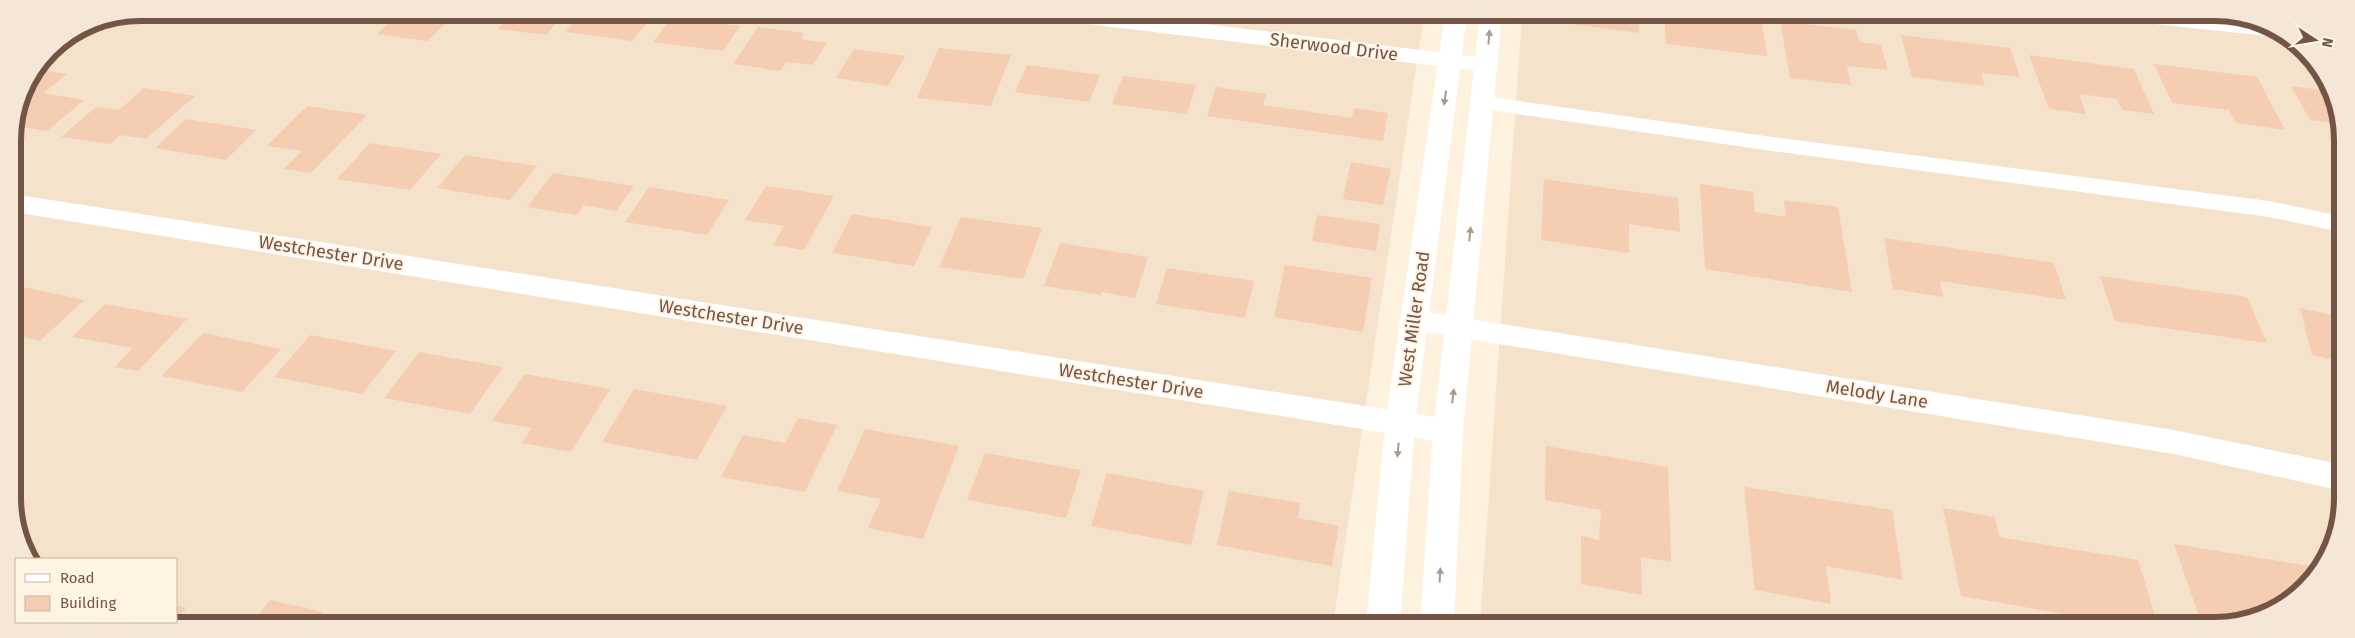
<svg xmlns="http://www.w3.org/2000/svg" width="2355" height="638" viewBox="0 0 2355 638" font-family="'Fira Sans',sans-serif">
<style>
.residential{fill:#f5e2cb}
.building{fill:#f4cdb3}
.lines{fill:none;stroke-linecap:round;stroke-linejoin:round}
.service{fill:#fff;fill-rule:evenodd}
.minor{fill:#fff;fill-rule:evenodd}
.secondary{fill:#fff;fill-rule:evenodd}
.oneway{fill:#ac998f}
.labels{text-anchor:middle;stroke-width:4;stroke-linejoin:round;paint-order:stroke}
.street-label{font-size:18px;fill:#745545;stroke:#fff4e4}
.rim{fill:none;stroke:#745545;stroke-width:6}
</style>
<rect width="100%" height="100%" fill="#fef1dd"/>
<path class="residential" d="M 140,13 L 1424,15 L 1333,624 L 176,621 L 176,559 L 35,559 L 15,522 L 13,132 L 22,91 L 50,50 L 92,22 Z
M 1522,15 L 2247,17 L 2311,56 L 2340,116 L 2338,530 L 2299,594 L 2263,616 L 2223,625 L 1480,624 Z"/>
<path class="building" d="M 398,13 L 455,13 L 428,41 L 377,34 Z
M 488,13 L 565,13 L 546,35 L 498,29 L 506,20 L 485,17 Z
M 581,13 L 620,13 L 651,18 L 632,41 L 566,32 Z
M 1549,15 L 1638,16 L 1639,33 L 1549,21 Z
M 1664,16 L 1709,16 L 1762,22 L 1767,56 L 1666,44 Z
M 672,17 L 740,26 L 723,51 L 653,42 Z
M 1780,21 L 1856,30 L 1859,42 L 1881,45 L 1888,70 L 1847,66 L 1851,85 L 1790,78 Z
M 758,27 L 804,33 L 801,39 L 827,43 L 813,65 L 786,62 L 780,71 L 733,64 Z
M 1901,35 L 2010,48 L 2020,77 L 1981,73 L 1985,86 L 1912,77 Z
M 939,48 L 1011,55 L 991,106 L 917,98 Z
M 854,49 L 905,56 L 888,86 L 836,78 Z
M 2029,55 L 2134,69 L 2154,114 L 2122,110 L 2117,99 L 2079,94 L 2086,114 L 2049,109 Z
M 2154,64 L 2257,77 L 2285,130 L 2236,123 L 2229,110 L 2172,103 Z
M 1027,65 L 1100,75 L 1089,102 L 1015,92 Z
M 42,70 L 67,74 L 43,93 L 84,100 L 47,131 L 14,126 L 22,91 L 30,80 Z
M 1123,76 L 1196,85 L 1187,114 L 1112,104 Z
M 2291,86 L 2328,91 L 2340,116 L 2340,124 L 2310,120 Z
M 1216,87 L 1266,94 L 1263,105 L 1352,118 L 1354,108 L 1388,113 L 1383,141 L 1207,116 Z
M 144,88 L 195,96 L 146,139 L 121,135 L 110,144 L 61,137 L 96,107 L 119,110 Z
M 307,106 L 367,115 L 311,173 L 284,169 L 302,151 L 267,146 Z
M 186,119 L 256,130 L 226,160 L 155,148 Z
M 370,143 L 441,154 L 410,190 L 337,179 Z
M 465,155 L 537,166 L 510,200 L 437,188 Z
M 1351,162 L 1391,169 L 1383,205 L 1343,199 Z
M 553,173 L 634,186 L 616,211 L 584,205 L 577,215 L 527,207 Z
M 1544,179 L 1678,198 L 1680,232 L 1629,224 L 1629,253 L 1541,240 Z
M 1700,184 L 1753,192 L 1755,212 L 1786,217 L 1784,200 L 1838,207 L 1852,292 L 1705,269 Z
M 766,186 L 834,196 L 804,250 L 773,245 L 784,226 L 745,220 Z
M 649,187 L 729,200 L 707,235 L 625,222 Z
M 852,214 L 932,227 L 914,266 L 832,253 Z
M 1317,215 L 1380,224 L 1376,251 L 1312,241 Z
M 961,217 L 1042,228 L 1023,279 L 939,267 Z
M 1884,238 L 2054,263 L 2066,300 L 1940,281 L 1943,297 L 1893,289 Z
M 1060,243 L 1148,257 L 1135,298 L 1102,292 L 1101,295 L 1044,286 Z
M 1285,265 L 1372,278 L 1363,332 L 1274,317 Z
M 1167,268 L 1254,281 L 1245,318 L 1156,304 Z
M 2100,276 L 2247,297 L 2267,343 L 2115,321 Z
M 14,285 L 84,300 L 40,341 L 14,335 Z
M 105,304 L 187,319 L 138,371 L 115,367 L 133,348 L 72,337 Z
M 2300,308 L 2339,317 L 2339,361 L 2312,355 Z
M 203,333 L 281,349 L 242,392 L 162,376 Z
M 310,335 L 396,351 L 362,394 L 274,377 Z
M 419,352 L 503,367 L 470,414 L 384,398 Z
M 525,374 L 610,389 L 571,452 L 522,443 L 532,428 L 492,421 Z
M 634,389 L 727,406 L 697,460 L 602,442 Z
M 798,418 L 837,425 L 805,492 L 721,477 L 743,435 L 785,443 Z
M 865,429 L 959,446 L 923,539 L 868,528 L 881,499 L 837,491 Z
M 1546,446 L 1668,467 L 1671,562 L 1641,557 L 1642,595 L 1581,584 L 1581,536 L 1599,540 L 1601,510 L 1545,500 Z
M 985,453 L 1081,470 L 1066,518 L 967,500 Z
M 1107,473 L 1204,491 L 1191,545 L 1091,526 Z
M 1744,487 L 1892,510 L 1903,580 L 1826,566 L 1831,604 L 1755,590 Z
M 1229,491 L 1300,503 L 1298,518 L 1339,526 L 1332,566 L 1217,545 Z
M 1943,508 L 1995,517 L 1999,537 L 2138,560 L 2158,625 L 2126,625 L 1961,596 Z
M 2174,544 L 2315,567 L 2299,594 L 2263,616 L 2223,625 L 2202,625 Z
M 270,600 L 323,612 L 316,622 L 254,621 Z
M 176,605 L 186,608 L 176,620 Z"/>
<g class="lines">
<path class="service" d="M 1484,96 L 1772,137 L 2269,201 L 2340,216 L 2340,232 L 2269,217 L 1772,151 L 1476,108 L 1473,103 L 1476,98 Z"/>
<path class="minor" d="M 1051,14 L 1122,14 L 1487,58 L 1495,60 L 1498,65 L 1495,70 L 1487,72 L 1062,21 L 1054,19 Z
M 2144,17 L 2215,17 L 2254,21 L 2275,34 L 2267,36 L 2155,24 L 2147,22 Z
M 13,194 L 1448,419 L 1458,423 L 1463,431 L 1458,439 L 1448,443 L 13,212 Z
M 1413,310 L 2174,430 L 2339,464 L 2338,490 L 2174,454 L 1413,330 L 1403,327 L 1399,320 L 1403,313 Z"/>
<path class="secondary" d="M 1445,15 L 1467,15 L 1415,424 L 1400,624 L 1366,624 L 1385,424 Z
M 1480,15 L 1502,15 L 1463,431 L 1454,624 L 1420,624 L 1433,431 Z"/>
</g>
<defs><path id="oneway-solid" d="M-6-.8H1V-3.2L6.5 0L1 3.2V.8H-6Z" transform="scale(1.25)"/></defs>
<g class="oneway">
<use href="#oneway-solid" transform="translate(1489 37) rotate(-85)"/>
<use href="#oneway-solid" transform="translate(1445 98) rotate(98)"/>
<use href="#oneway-solid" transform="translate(1470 234) rotate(-84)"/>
<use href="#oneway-solid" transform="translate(1453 396) rotate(-83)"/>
<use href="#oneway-solid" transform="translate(1398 450) rotate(95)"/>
<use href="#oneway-solid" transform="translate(1440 575) rotate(-87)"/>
</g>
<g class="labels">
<g class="street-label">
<text transform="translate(1334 47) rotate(7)" y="6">Sherwood Drive</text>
<text transform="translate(331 253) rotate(9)" y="6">Westchester Drive</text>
<text transform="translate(731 317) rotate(9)" y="6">Westchester Drive</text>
<text transform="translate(1414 319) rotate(-82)" y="6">West Miller Road</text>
<text transform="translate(1131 381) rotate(9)" y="6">Westchester Drive</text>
<text transform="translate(1877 394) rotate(9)" y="6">Melody Lane</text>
</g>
</g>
<path d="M0 0H2355V638H0ZM140 21H2215A119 119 0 0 1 2334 140V498A119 119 0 0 1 2215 617H140A119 119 0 0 1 21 498V140A119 119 0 0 1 140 21Z" fill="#f4e7d7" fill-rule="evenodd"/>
<path class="rim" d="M140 21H2215A119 119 0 0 1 2334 140V498A119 119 0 0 1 2215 617H140A119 119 0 0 1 21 498V140A119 119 0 0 1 140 21Z"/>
<rect x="15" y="558" width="162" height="65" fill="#fff4e4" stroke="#c7b4a4"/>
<rect x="25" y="574" width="25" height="8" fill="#ffffff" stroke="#c7b4a4"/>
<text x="60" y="583" font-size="15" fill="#745545">Road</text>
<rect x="25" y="596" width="25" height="15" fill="#f4cdb3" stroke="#c7b4a4"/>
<text x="60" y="608" font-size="15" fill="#745545">Building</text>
<g transform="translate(2315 40) rotate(102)" stroke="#fff4e4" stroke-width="4" paint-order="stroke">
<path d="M0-4L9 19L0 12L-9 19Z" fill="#745545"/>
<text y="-8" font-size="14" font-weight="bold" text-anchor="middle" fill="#745545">N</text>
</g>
</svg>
